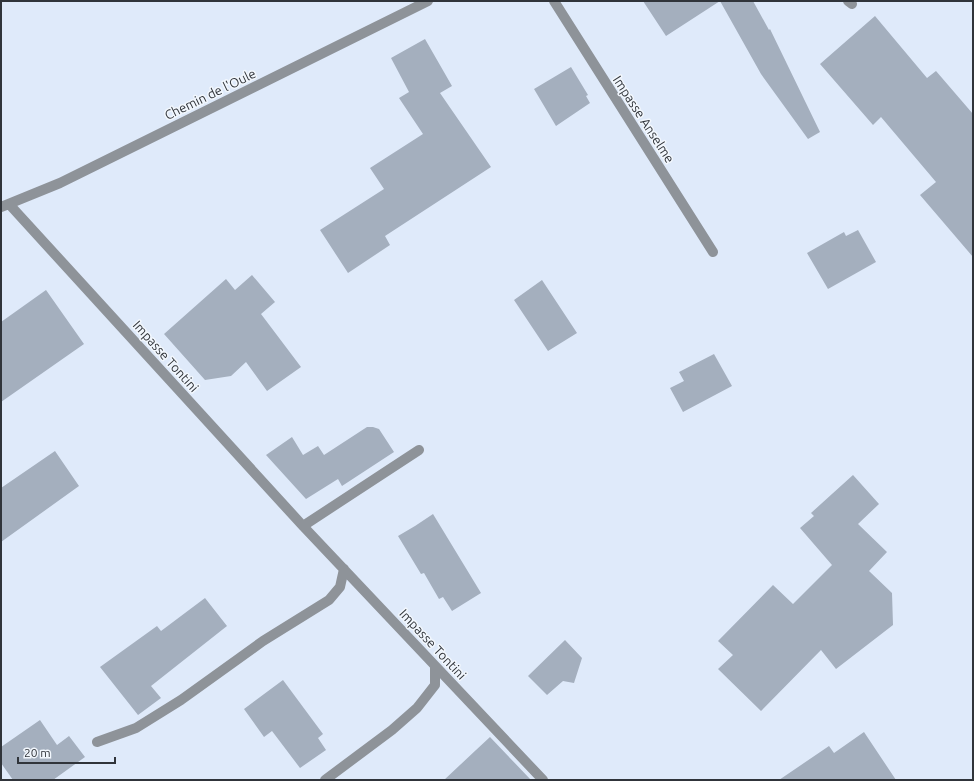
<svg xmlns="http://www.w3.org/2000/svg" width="974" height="781" viewBox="0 0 974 781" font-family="Ubuntu,sans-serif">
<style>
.building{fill:#a4afbe}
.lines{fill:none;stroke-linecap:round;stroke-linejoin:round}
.minor{stroke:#8e9399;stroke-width:10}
.labels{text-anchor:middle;stroke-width:3;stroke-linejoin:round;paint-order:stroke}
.street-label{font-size:13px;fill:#30343a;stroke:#f2f7fd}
</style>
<rect width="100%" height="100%" fill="#dfeafa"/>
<path class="building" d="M 643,1 L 753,1 L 769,30 L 770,29 L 820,132 L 808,139 L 761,74 L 720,1 L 666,36 Z
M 875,16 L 927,78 L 936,71 L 973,114 L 973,257 L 920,195 L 936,182 L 881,117 L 873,125 L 820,64 Z
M 425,39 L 452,86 L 440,93 L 491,167 L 385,236 L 390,245 L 348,273 L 320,230 L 384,189 L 370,168 L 423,134 L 399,98 L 409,92 L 391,58 Z
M 571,67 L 588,95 L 586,96 L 590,103 L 556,126 L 534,89 Z
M 858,230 L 876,262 L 828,289 L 807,253 L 844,232 L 846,236 Z
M 252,275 L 275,302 L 261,314 L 301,367 L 267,391 L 246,362 L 231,376 L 205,380 L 164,334 L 226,279 L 235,290 Z
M 542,280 L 577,333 L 548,351 L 514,300 Z
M 46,290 L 84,344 L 1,402 L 1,322 Z
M 714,354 L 732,386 L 683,412 L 670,388 L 684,381 L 679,372 Z
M 367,427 L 373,427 L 379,429 L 394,452 L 342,486 L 338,479 L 306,499 L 266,455 L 292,437 L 303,455 L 318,446 L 324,455 Z
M 55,451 L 79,486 L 1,542 L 1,488 Z
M 853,475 L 879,504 L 858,524 L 887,552 L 869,571 L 892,593 L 893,625 L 836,669 L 821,650 L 761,711 L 718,669 L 733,655 L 718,641 L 773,585 L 793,604 L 832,565 L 800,528 L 814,516 L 811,513 Z
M 433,514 L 481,593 L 452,611 L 443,597 L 439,599 L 424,573 L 421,574 L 398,536 L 415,526 Z
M 205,598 L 227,626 L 151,686 L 161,698 L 138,715 L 100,667 L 157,626 L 161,631 Z
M 565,640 L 582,658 L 574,683 L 563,681 L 547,695 L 528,676 Z
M 283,680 L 323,734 L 318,738 L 326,750 L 300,768 L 272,731 L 264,737 L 244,709 Z
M 40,720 L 57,745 L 69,736 L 85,757 L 53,780 L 13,780 L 1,763 L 1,747 Z
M 864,732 L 896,780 L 779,780 L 829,746 L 834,753 Z
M 490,737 L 531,780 L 444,780 L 476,750 Z"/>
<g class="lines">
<path class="minor" d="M 554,1 L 713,252
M 848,1 L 852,4
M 9,204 L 303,526 L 543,780
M 1,207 L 60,183 L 428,1
M 303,526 L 419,450
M 97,742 L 136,728 L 181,700 L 263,641 L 329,600 L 340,587 L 344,569
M 325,780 L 392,730 L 417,708 L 435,685 L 435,666"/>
</g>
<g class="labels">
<g class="street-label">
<text transform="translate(210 94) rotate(-26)" y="5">Chemin de l'Oule</text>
<text transform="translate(644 119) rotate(57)" y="5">Impasse Anselme</text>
<text transform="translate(166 356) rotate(48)" y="5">Impasse Tontini</text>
<text transform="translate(433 644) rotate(47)" y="5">Impasse Tontini</text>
</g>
</g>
<rect width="974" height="781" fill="none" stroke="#30343a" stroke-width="4"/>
<path d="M18 757v6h97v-6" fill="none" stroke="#30343a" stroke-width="2"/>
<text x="24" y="757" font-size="12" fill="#30343a" stroke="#f2f7fd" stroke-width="3" paint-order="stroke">20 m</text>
</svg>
